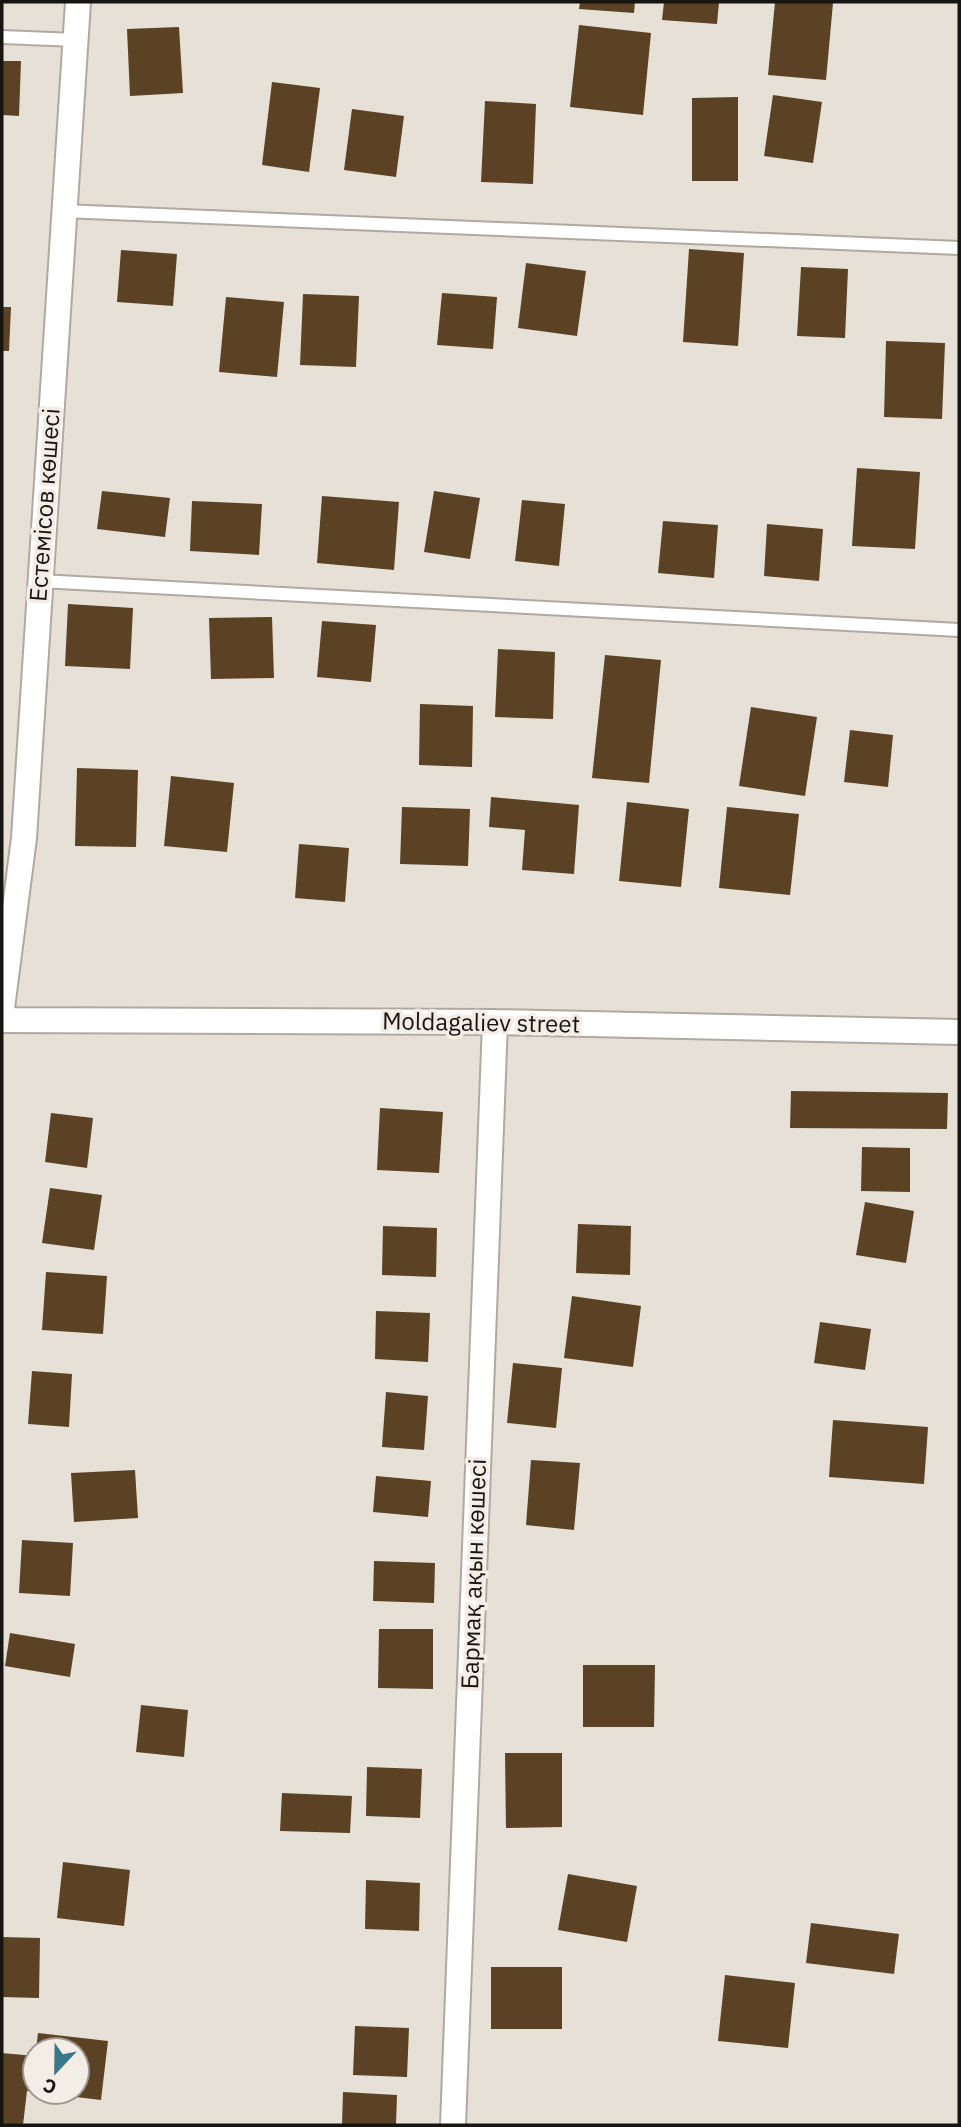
<svg xmlns="http://www.w3.org/2000/svg" width="961" height="2127" viewBox="0 0 961 2127" font-family="'IBM Plex Sans',sans-serif">
<style>
.building{fill:#5b4225}
.lines{fill:none;stroke-linecap:round;stroke-linejoin:round}
.service-casing{stroke:#b0a9a1;stroke-width:16}
.minor-casing{stroke:#b0a9a1;stroke-width:28}
.service{stroke:#fff;stroke-width:12}
.minor{stroke:#fff;stroke-width:24}
.labels{text-anchor:middle;stroke-width:7;stroke-linejoin:round;paint-order:stroke}
.street-label{font-size:24px;fill:#171512;stroke:#f4ede5}
</style>
<rect width="100%" height="100%" fill="#e7e0d7"/>
<path class="building" d="M 580,2 L 635,2 L 634,13 L 579,9 Z
M 664,2 L 719,2 L 717,24 L 662,20 Z
M 775,2 L 833,3 L 826,80 L 768,75 Z
M 579,25 L 651,33 L 643,115 L 570,107 Z
M 179,27 L 183,93 L 130,96 L 127,29 Z
M 2,61 L 21,61 L 19,116 L 2,115 Z
M 272,82 L 320,88 L 309,172 L 262,165 Z
M 773,95 L 822,102 L 813,163 L 764,156 Z
M 738,97 L 738,181 L 692,181 L 692,98 Z
M 485,101 L 536,104 L 533,184 L 481,182 Z
M 352,109 L 404,116 L 396,177 L 344,170 Z
M 689,249 L 744,253 L 738,346 L 683,342 Z
M 121,250 L 177,254 L 173,306 L 117,302 Z
M 526,263 L 586,271 L 577,336 L 518,328 Z
M 801,267 L 848,269 L 845,338 L 797,336 Z
M 442,293 L 497,297 L 493,349 L 437,345 Z
M 303,294 L 359,296 L 356,367 L 300,365 Z
M 226,297 L 284,302 L 277,377 L 219,372 Z
M 2,307 L 11,307 L 9,351 L 2,351 Z
M 886,341 L 945,343 L 942,419 L 884,417 Z
M 857,468 L 920,472 L 915,549 L 852,546 Z
M 102,491 L 170,498 L 165,537 L 97,529 Z
M 434,491 L 480,498 L 470,559 L 424,552 Z
M 322,496 L 399,502 L 394,570 L 317,563 Z
M 522,500 L 565,504 L 559,566 L 515,561 Z
M 192,501 L 262,504 L 259,555 L 190,551 Z
M 663,521 L 718,525 L 714,578 L 658,573 Z
M 767,524 L 823,529 L 819,581 L 764,576 Z
M 68,604 L 133,608 L 130,669 L 65,666 Z
M 272,617 L 274,678 L 211,679 L 209,618 Z
M 322,621 L 376,625 L 371,682 L 317,677 Z
M 498,649 L 555,652 L 553,719 L 495,717 Z
M 605,655 L 661,660 L 649,783 L 592,778 Z
M 420,704 L 473,706 L 472,767 L 419,765 Z
M 751,707 L 817,717 L 805,796 L 739,786 Z
M 850,730 L 893,735 L 888,787 L 844,782 Z
M 77,768 L 138,770 L 136,847 L 75,846 Z
M 171,776 L 234,783 L 227,852 L 164,846 Z
M 491,797 L 579,805 L 574,874 L 522,870 L 525,830 L 489,827 Z
M 627,802 L 689,809 L 681,887 L 619,881 Z
M 402,807 L 470,809 L 468,866 L 400,864 Z
M 727,807 L 799,814 L 790,895 L 719,888 Z
M 299,844 L 349,848 L 345,902 L 295,898 Z
M 791,1091 L 948,1093 L 947,1129 L 790,1128 Z
M 380,1108 L 443,1112 L 439,1173 L 377,1170 Z
M 51,1113 L 93,1118 L 87,1168 L 45,1162 Z
M 862,1147 L 910,1148 L 910,1192 L 861,1191 Z
M 50,1188 L 102,1195 L 94,1250 L 42,1243 Z
M 865,1202 L 914,1211 L 906,1263 L 856,1255 Z
M 578,1224 L 631,1226 L 630,1275 L 576,1273 Z
M 383,1226 L 437,1228 L 436,1277 L 382,1275 Z
M 46,1272 L 107,1276 L 103,1334 L 42,1330 Z
M 572,1296 L 641,1306 L 633,1367 L 564,1358 Z
M 376,1311 L 430,1313 L 428,1362 L 375,1359 Z
M 820,1322 L 871,1329 L 865,1370 L 814,1363 Z
M 513,1363 L 562,1368 L 556,1428 L 507,1423 Z
M 32,1371 L 72,1374 L 69,1427 L 28,1424 Z
M 386,1392 L 428,1396 L 424,1450 L 382,1447 Z
M 833,1420 L 928,1427 L 924,1484 L 829,1477 Z
M 531,1460 L 580,1463 L 574,1530 L 526,1525 Z
M 135,1470 L 138,1518 L 74,1522 L 71,1473 Z
M 376,1476 L 431,1481 L 428,1517 L 373,1512 Z
M 22,1540 L 73,1543 L 70,1596 L 19,1593 Z
M 374,1561 L 435,1563 L 434,1603 L 373,1601 Z
M 379,1629 L 433,1629 L 433,1689 L 378,1688 Z
M 10,1633 L 75,1644 L 70,1677 L 5,1666 Z
M 583,1665 L 655,1665 L 654,1727 L 583,1727 Z
M 141,1705 L 188,1710 L 184,1757 L 136,1752 Z
M 505,1753 L 562,1753 L 562,1827 L 506,1828 Z
M 367,1767 L 422,1769 L 420,1818 L 366,1816 Z
M 282,1793 L 352,1796 L 350,1833 L 280,1831 Z
M 63,1862 L 130,1870 L 124,1926 L 57,1918 Z
M 568,1874 L 637,1886 L 627,1942 L 558,1930 Z
M 366,1880 L 420,1883 L 419,1931 L 365,1929 Z
M 811,1923 L 899,1934 L 894,1974 L 806,1963 Z
M 2,1937 L 40,1938 L 39,1998 L 2,1997 Z
M 491,1967 L 562,1967 L 562,2029 L 491,2029 Z
M 725,1975 L 795,1983 L 788,2048 L 718,2041 Z
M 355,2026 L 409,2028 L 407,2077 L 353,2075 Z
M 38,2033 L 108,2041 L 101,2100 L 51,2094 L 77,2092 L 77,2050 L 36,2050 Z
M 2,2053 L 35,2056 L 35,2092 L 27,2091 L 23,2125 L 2,2125 Z
M 343,2092 L 397,2095 L 396,2125 L 342,2125 Z"/>
<g class="lines">
<g class="service-casing">
<path id="service" d="M 2,37 L 76,40
M 63,211 L 959,248
M 40,581 L 959,630"/>
</g>
<g class="minor-casing">
<path id="minor" d="M 2,1008 L 24,838 L 78,2
M 2,1020 L 495,1022 L 959,1032
M 453,2125 L 495,1022"/>
</g>
<use href="#service" class="service"/>
<use href="#minor" class="minor"/>
</g>
<g class="labels">
<g class="street-label">
<text transform="translate(45 505) rotate(-86)" y="8">Естемісов көшесі</text>
<text transform="translate(481 1023) rotate(1)" y="8">Moldagaliev street</text>
<text transform="translate(474 1574) rotate(-88)" y="8">Бармақ ақын көшесі</text>
</g>
</g>
<rect width="961" height="2127" fill="none" stroke="#171512" stroke-width="7"/>
<g transform="translate(56 2071) rotate(202)"><circle r="33" fill="#f4ede5" stroke="#9c9791" stroke-width="2"/>
<path d="M0-5L12 26L0 18L-12 26Z" fill="#38798c"/>
<text y="-10" font-size="19" font-weight="bold" text-anchor="middle" fill="#171512">С</text>
</g>
</svg>
